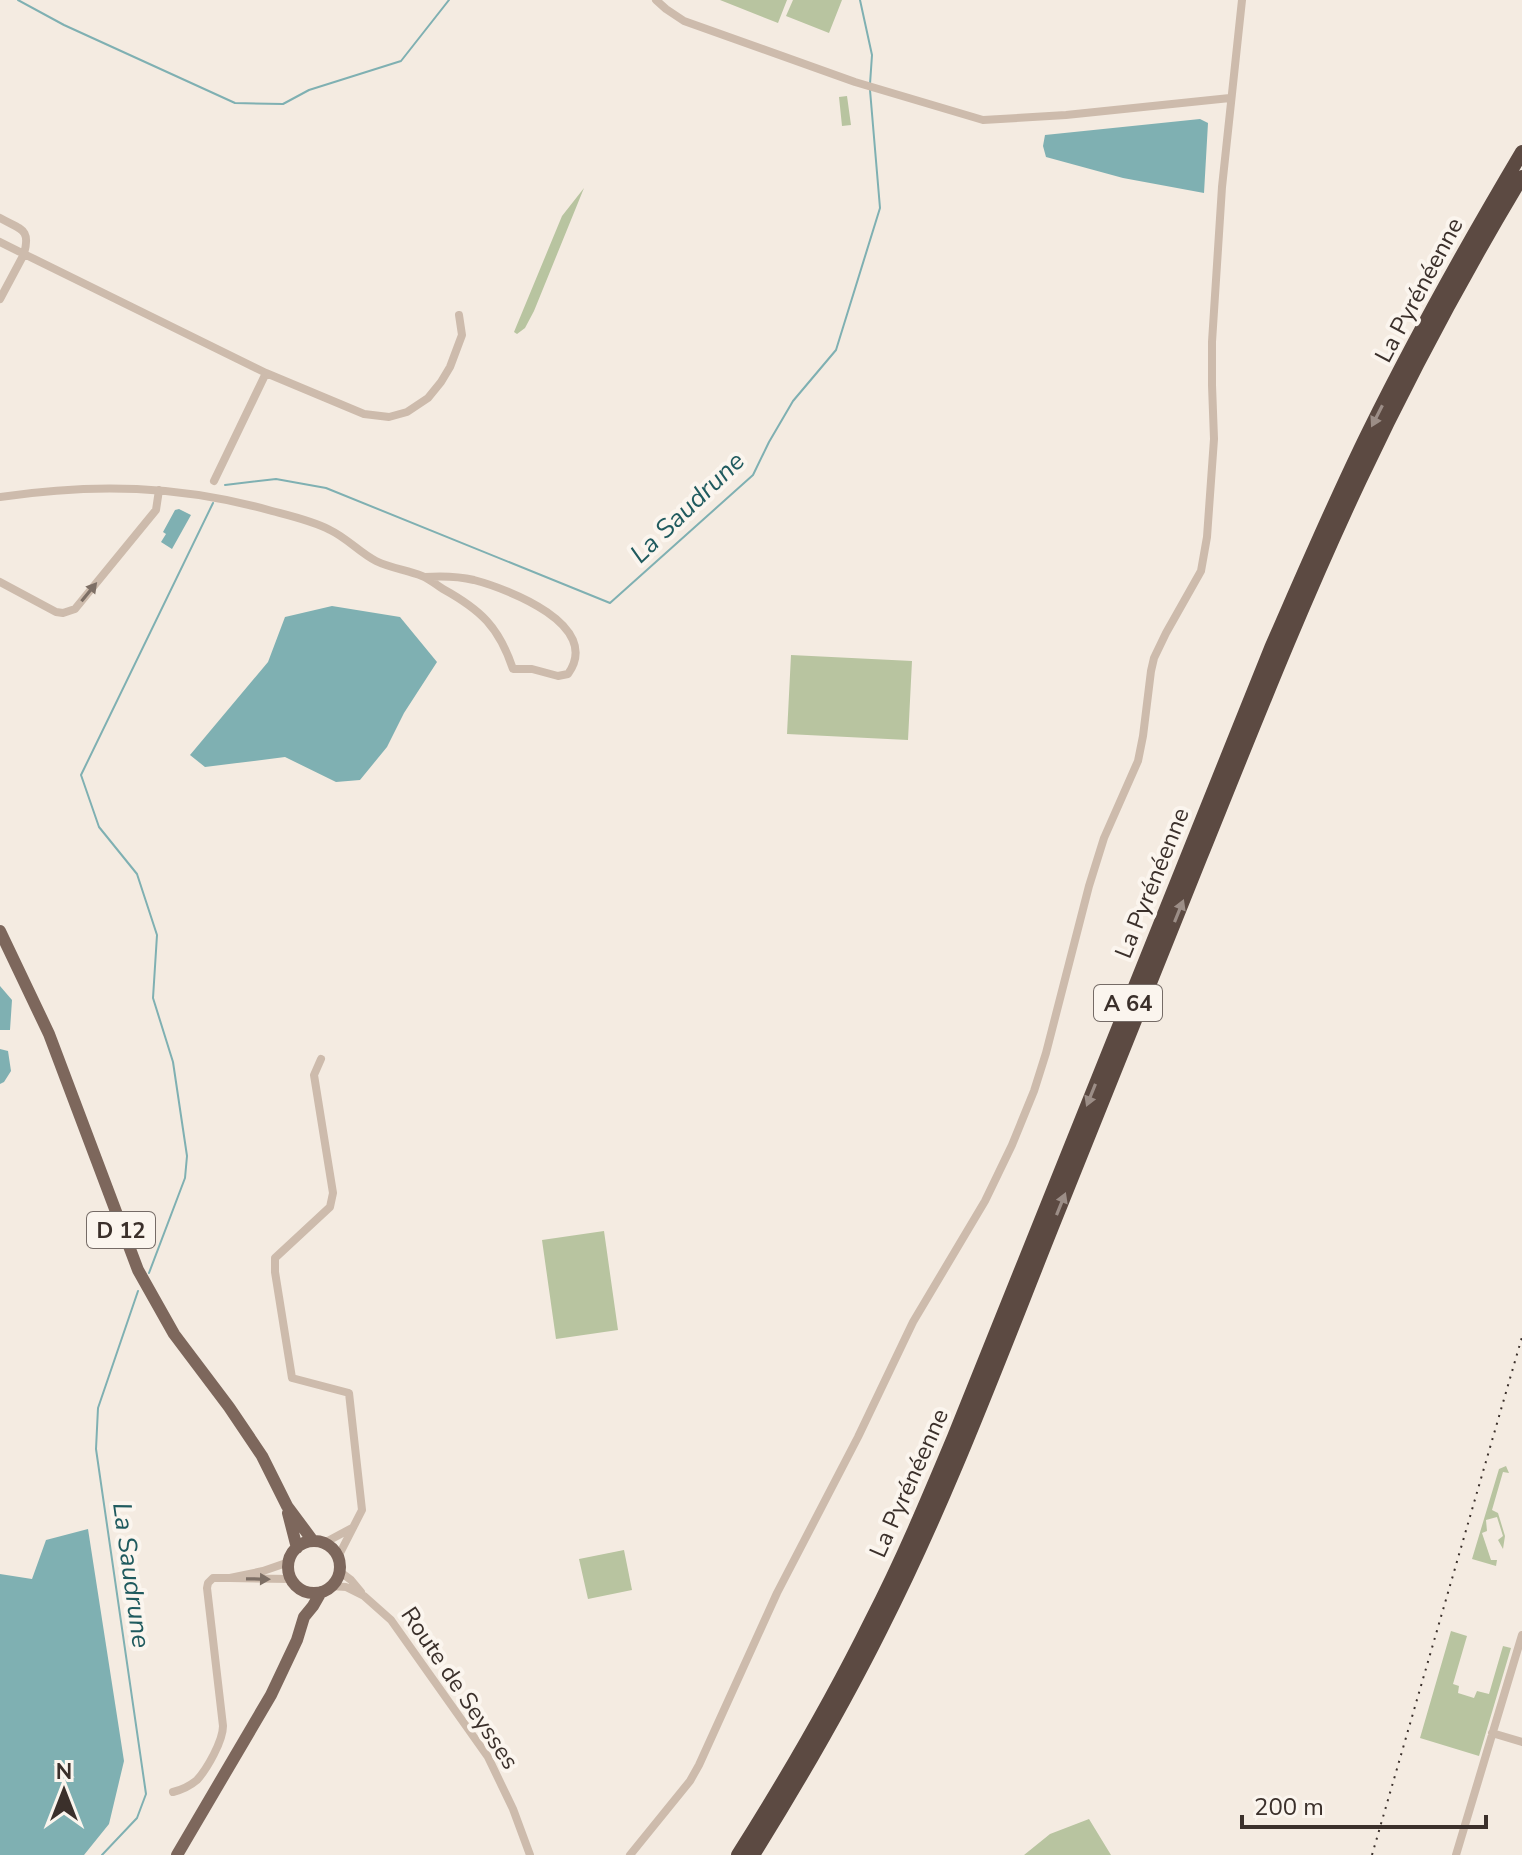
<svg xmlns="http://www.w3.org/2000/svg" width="1522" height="1855" viewBox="0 0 1522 1855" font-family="'Nunito Sans',sans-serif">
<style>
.green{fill:#b8c4a0}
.water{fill:#7fb0b2}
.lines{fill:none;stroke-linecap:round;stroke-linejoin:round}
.stream{stroke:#7fb0b2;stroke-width:2}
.street{stroke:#cdbbac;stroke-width:8}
.primary{stroke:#7d675c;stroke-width:12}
.highway{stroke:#5c4a42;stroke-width:14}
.rail{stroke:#3b302b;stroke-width:2;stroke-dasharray:2 6;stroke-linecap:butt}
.oneway{fill:#9c8e87}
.oneway2{fill:#7d6f65}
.labels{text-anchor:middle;stroke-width:8;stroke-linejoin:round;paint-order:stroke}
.shield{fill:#fbf5ee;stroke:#756b66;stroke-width:2}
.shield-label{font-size:22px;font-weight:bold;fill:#3b302b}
.street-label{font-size:24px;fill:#3b302b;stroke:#fbf5ee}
.water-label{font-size:26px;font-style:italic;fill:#1f5a5e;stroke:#fbf5ee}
</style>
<rect width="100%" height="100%" fill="#f4ebe1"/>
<path class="green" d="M 720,0 L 787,0 L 778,23 Z
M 793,0 L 842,0 L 829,33 L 786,16 Z
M 847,96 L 851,125 L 842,126 L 839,97 Z
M 584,188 L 534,311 L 525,328 L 517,334 L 514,332 L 562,216 Z
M 791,655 L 912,661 L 908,740 L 787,734 Z
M 604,1231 L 618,1330 L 556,1339 L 542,1240 Z
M 1506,1466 L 1509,1473 L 1503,1472 L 1492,1510 L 1498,1513 L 1505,1536 L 1503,1549 L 1498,1540 L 1503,1536 L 1497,1517 L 1486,1520 L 1487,1531 L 1482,1533 L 1491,1560 L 1497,1560 L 1496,1566 L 1472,1559 L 1499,1469 Z
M 624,1550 L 632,1590 L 588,1599 L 579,1559 Z
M 1451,1631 L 1467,1636 L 1453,1684 L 1459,1686 L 1458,1693 L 1474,1698 L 1477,1691 L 1489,1694 L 1503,1646 L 1511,1648 L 1479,1756 L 1420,1738 Z
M 1089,1819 L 1111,1855 L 1024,1855 L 1050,1834 Z"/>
<path class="water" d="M 1200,119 L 1208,123 L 1204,193 L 1123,178 L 1046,157 L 1043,146 L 1045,135 Z
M 179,509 L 191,515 L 172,549 L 161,542 L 166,534 L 163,532 L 175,510 Z
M 332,606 L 400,617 L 437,662 L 404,713 L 387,747 L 360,780 L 336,782 L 285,757 L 205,767 L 190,755 L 268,662 L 285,617 Z
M 0,986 L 12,1000 L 10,1030 L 0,1030 Z
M 0,1049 L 8,1051 L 11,1071 L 4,1082 L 0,1084 Z
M 88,1529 L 124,1761 L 109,1824 L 84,1855 L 0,1855 L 0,1574 L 32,1579 L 46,1540 Z"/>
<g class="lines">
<path class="stream" d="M 18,0 L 64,25 L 235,103 L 283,104 L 309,90 L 401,61 L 449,0
M 860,0 L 872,55 L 870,84
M 225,485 L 276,479 L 326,488 L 610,603 L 753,475 L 769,442 L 793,401 L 836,350 L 880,208 L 870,90
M 149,1273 L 185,1178 L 187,1156 L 173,1062 L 153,998 L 157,935 L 137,874 L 99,827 L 81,775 L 213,503
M 102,1855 L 137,1818 L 146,1794 L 96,1449 L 98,1408 L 138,1291"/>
<path class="street" d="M 656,0 L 666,9 L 684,21 L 855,82 L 983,120 L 1066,115 L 1230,98
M 0,218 C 21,230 31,228 24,254 L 0,242
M 0,299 L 24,254 L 266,373 L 364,414 L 389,417 L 407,412 L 428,398 L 441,382 L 450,367 L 462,335 L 459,315
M 214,481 L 266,373
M 0,497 C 94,483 180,485 272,511 C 291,516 313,521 330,530 C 347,538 360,553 376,561 C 390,568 407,570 422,576 C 430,579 436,585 443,589 C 481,610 499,627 513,669 L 532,669 L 558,676 L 568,674 C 603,625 508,589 474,580 C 457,576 441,576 425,577
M 0,582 L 56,612 L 63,613 L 75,609 L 156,510 L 159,490
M 321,1059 L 314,1075 L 333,1193 L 330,1207 L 275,1258 L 275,1272 L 292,1378 L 349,1393 L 362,1510 L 338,1557
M 324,1543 L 352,1528
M 289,1562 L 263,1571 L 230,1578 L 291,1579
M 339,1571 L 351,1580 L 361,1592
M 331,1586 L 346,1587 L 364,1596 L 391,1620 L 488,1757 L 513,1809 L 530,1855
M 1492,1733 L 1522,1742
M 173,1792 C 181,1790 190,1786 197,1780 C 207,1769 223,1741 223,1726 L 207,1588 L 208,1583 L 213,1578 L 230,1578
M 630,1855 L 690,1781 L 699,1765 L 777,1593 L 858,1437 L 913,1322 L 985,1201 L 1012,1145 L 1034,1091 L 1046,1053 L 1089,886 L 1104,838 L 1138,761 L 1143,736 L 1151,671 L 1154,658 L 1166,633 L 1201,571 L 1207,537 L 1214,439 L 1212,385 L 1212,342 L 1222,187 L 1242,0
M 1456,1855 L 1522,1635"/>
<path class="primary" d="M 0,931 L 49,1034 L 138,1270 L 174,1334 L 229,1407 L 262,1456 L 287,1506 L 313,1541
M 288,1513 L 297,1548
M288 1567a26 26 0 1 1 52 0a26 26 0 1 1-52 0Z
M 177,1855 L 271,1695 L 297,1640 L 304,1617 L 313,1606 L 321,1592"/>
<path class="highway" d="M 738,1855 C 786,1779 831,1702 871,1621 C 902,1561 928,1499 954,1437 L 1271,648 C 1303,575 1334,502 1369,431 C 1416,336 1468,243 1522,152
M 753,1855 C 799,1781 842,1707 881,1629 C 947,1499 998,1362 1052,1227 C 1102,1104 1151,980 1201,856 C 1252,730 1302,603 1360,480 C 1409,376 1463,275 1522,177"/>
<path class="rail" d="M 1372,1855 L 1522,1337"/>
</g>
<defs><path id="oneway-solid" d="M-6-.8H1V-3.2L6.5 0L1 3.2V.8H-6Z" transform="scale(2)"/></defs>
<g class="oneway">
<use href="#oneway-solid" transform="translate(1377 416) rotate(117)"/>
<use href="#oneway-solid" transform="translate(1179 911) rotate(-68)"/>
<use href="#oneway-solid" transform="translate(1091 1095) rotate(112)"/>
<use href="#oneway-solid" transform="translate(1061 1204) rotate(-68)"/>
</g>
<g class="oneway2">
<use href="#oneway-solid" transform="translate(89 592) rotate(-51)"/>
<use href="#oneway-solid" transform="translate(258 1579) rotate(1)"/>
</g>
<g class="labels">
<g class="shield">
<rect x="1094" y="985" width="68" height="36" rx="6"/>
<rect x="87" y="1212" width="68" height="36" rx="6"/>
</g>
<g class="shield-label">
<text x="1128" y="1011">A 64</text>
<text x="121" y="1238">D 12</text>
</g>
<g class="street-label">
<text transform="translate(1419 290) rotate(-62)" y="8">La Pyrénéenne</text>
<text transform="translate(1152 883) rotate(-68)" y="8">La Pyrénéenne</text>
<text transform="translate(909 1483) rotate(-66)" y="8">La Pyrénéenne</text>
<text transform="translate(460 1688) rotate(56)" y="8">Route de Seysses</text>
</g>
<g class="water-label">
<text transform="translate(687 507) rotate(-44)" y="9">La Saudrune</text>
<text transform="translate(132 1575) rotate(82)" y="9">La Saudrune</text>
</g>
</g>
<g transform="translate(64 1791)" stroke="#fbf5ee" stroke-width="6" paint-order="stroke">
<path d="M0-6L14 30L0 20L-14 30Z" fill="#3b302b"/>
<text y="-12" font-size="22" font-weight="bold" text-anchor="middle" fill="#3b302b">N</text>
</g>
<path d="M1242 1815v12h244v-12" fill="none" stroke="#3b302b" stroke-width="4"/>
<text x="1254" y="1815" font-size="24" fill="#3b302b" stroke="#fbf5ee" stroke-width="6" paint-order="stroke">200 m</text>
</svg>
